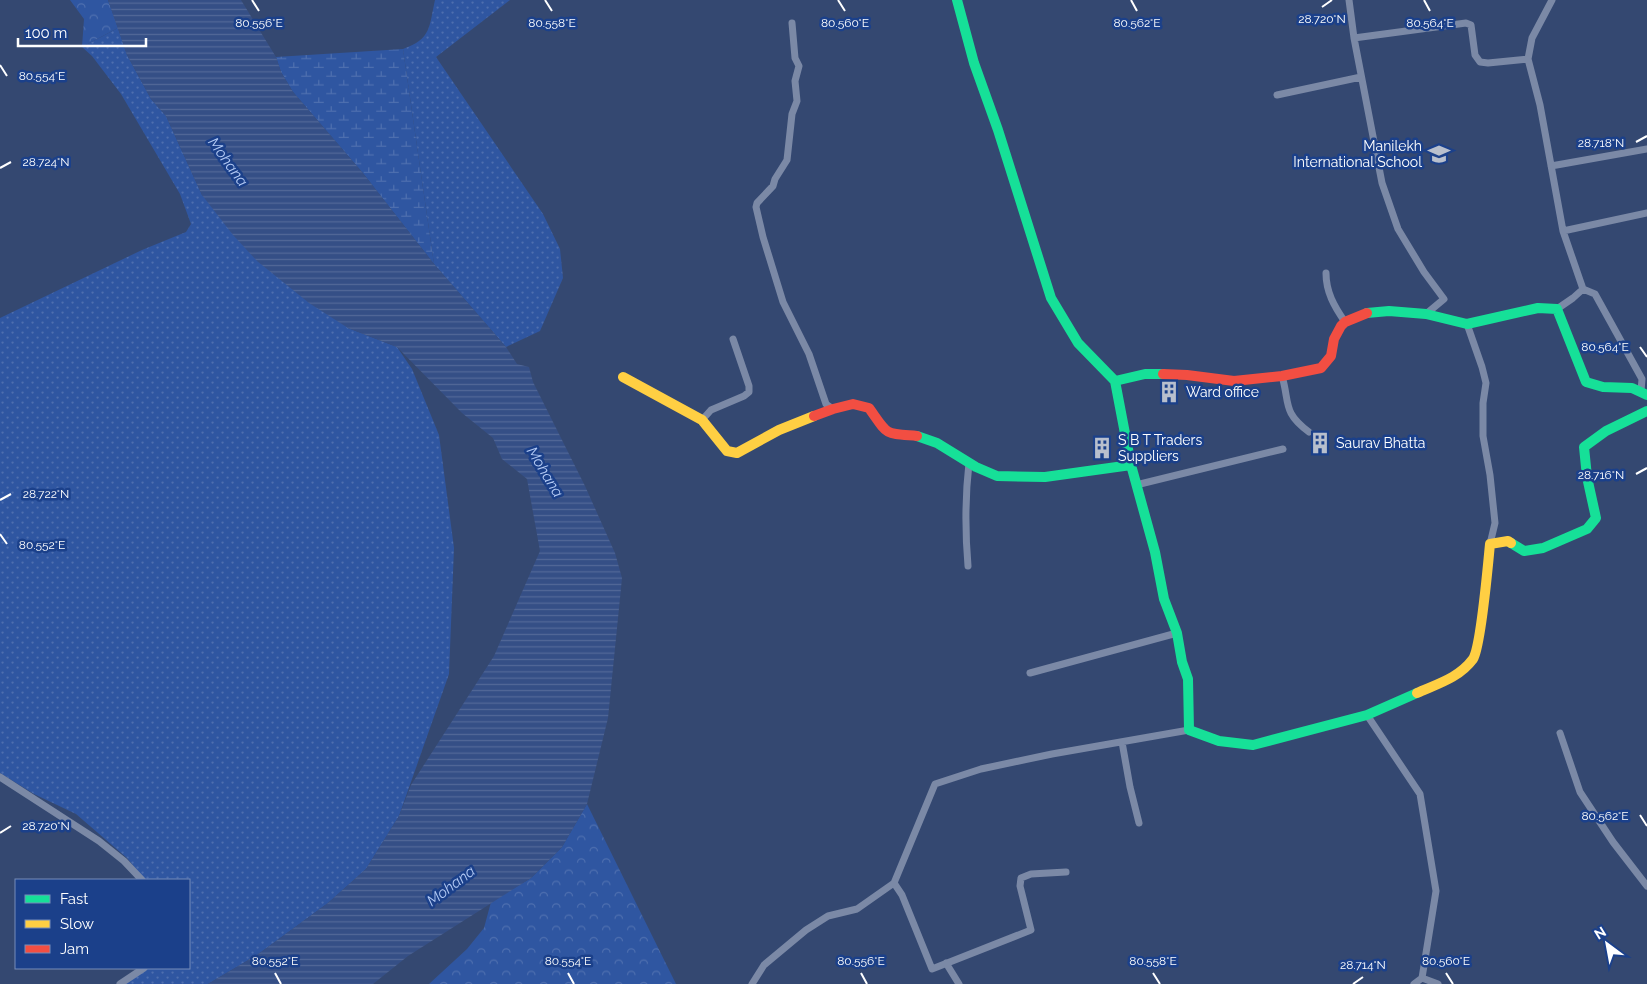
<svg xmlns="http://www.w3.org/2000/svg" width="1647" height="984" viewBox="0 0 1647 984" font-family="Raleway,sans-serif">
<style>
.grass{fill:url(#grass-dots)}
.forest{fill:url(#forest-crowns)}
.wetland{fill:url(#wetland-marsh)}
.water{fill:url(#water-rules)}
.lines{fill:none;stroke-linecap:round;stroke-linejoin:round}
.street{stroke:#7b89a6;stroke-width:7}
.fast{stroke:#16e098;stroke-width:10}
.slow{stroke:#ffcf43;stroke-width:10}
.jam{stroke:#f24e42;stroke-width:10}
.ticks{fill:none;stroke:#fff;stroke-width:2}
.labels{text-anchor:middle;stroke-width:5;stroke-linejoin:round;paint-order:stroke}
.poi-label{font-size:14px;fill:#fff;stroke:#1b408a;text-anchor:start}
.water-label{font-size:15px;font-style:italic;fill:#b2c9f4;stroke:#1b408a}
.ticks-label{font-size:12px;text-anchor:middle;fill:#fff;stroke:#1b408a;stroke-width:5;stroke-linejoin:round;paint-order:stroke}
</style>
<defs>
<pattern id="grass-dots" width="8" height="8" patternUnits="userSpaceOnUse" patternTransform="scale(1.25)"><rect width="8" height="8" fill="#2f56a1"/><path d="M2 2h.1M6 6h.1" fill="none" stroke="#4e6faf" stroke-width="1.8" stroke-linecap="round"/></pattern>
<pattern id="forest-crowns" width="20" height="18" patternUnits="userSpaceOnUse" patternTransform="scale(1.25)"><rect width="20" height="18" fill="#2f56a1"/><path d="M2 6a3 3 0 1 1 6 0M12 15a3 3 0 1 1 6 0" fill="none" stroke="#4e6faf"/></pattern>
<pattern id="wetland-marsh" width="20" height="14" patternUnits="userSpaceOnUse" patternTransform="scale(1.25)"><rect width="20" height="14" fill="#2f56a1"/><path d="M1 5h8M5 5V1M11 12h8M15 12V8" fill="none" stroke="#4e6faf"/></pattern>
<pattern id="water-rules" width="6" height="5" patternUnits="userSpaceOnUse" patternTransform="scale(1.25)"><rect width="6" height="5" fill="#354f86"/><path d="M0 2.5h6" fill="none" stroke="#536998"/></pattern>
</defs>
<rect width="100%" height="100%" fill="#344871"/>
<path class="grass" d="M 435,0 L 510,0 L 436,57 L 543,214 L 560,249 L 563,278 L 540,331 L 506,347 L 434,264 L 403,49 C 432,39 429,26 435,0 Z
M 118,28 L 127,55 L 151,99 L 166,116 L 202,195 L 348,328 L 397,347 L 412,369 L 439,435 L 454,548 L 449,674 L 399,816 L 366,869 L 328,903 L 257,955 L 208,984 L 121,984 L 147,968 L 189,968 L 189,880 L 145,880 L 127,858 L 76,814 L 34,794 L 0,773 L 0,318 L 142,250 L 186,232 L 191,224 L 180,194 L 121,94 L 92,56 L 82,47 Z"/>
<path class="forest" d="M 70,0 L 108,0 L 118,28 L 82,47 L 84,19 Z
M 587,804 L 676,984 L 429,984 L 467,949 L 484,928 L 491,902 L 531,878 L 562,847 Z"/>
<path class="wetland" d="M 403,49 L 434,264 L 362,172 L 293,92 L 281,72 L 276,57 Z"/>
<path class="water" d="M 108,0 L 241,0 L 276,57 L 281,72 L 293,92 L 362,172 L 434,264 L 506,347 L 517,364 L 529,367 L 533,382 L 585,486 L 615,553 L 622,578 L 608,718 L 587,804 L 562,847 L 531,878 L 408,956 L 373,984 L 208,984 L 257,955 L 328,903 L 366,869 L 399,816 L 411,785 L 494,656 L 540,551 L 527,479 L 502,459 L 493,438 L 462,413 L 397,347 L 348,328 L 309,303 L 257,261 L 233,235 L 202,195 L 166,116 L 151,99 L 127,55 Z"/>
<g class="lines">
<path class="street" d="M 1349,0 L 1354,38 L 1382,183 L 1398,229 L 1424,272 L 1444,299 L 1426,314
M 1552,0 L 1532,38 L 1528,59 L 1540,105 L 1563,231 L 1583,289 L 1573,298 L 1557,309
M 792,23 L 795,58 L 799,66 L 795,81 L 797,101 L 792,114 L 787,160 L 775,179 L 773,186 L 757,203 L 756,207 L 763,237 L 783,302 L 809,354 L 826,404 L 833,409
M 1354,38 L 1466,23 L 1471,25 L 1475,55 L 1480,62 L 1488,63 L 1528,59
M 1277,95 L 1361,77
M 1551,166 L 1647,149
M 1563,231 L 1647,213
M 1326,273 C 1326,292 1334,306 1345,322
M 1583,289 L 1595,294 L 1642,379 L 1641,391
M 1467,324 L 1482,367 L 1486,383 L 1483,403 L 1483,436 L 1490,475 L 1495,523 L 1490,544
M 1282,376 C 1290,403 1282,412 1309,432
M 702,420 L 711,410 L 744,396 L 749,392 L 749,386 L 733,339
M 1136,485 L 1283,449
M 968,566 C 965,531 965,498 969,463
M 1030,673 L 1177,633
M 1367,715 L 1420,794 L 1436,891 L 1422,978 L 1414,984
M 1560,733 L 1580,792 L 1613,842 L 1647,886
M 1122,742 L 1130,787 L 1139,823
M 0,777 L 99,841 L 124,861 L 142,880
M 894,883 L 902,895 L 932,969 L 1031,930 L 1020,886 L 1021,878 L 1031,874 L 1066,872
M 946,963 L 959,984
M 1422,978 L 1438,984
M 120,984 L 144,968
M 752,984 L 764,965 L 806,930 L 828,916 L 857,909 L 894,883 L 935,784 L 981,769 L 1052,754 L 1189,730"/>
<path class="fast" d="M 957,0 L 974,63 L 998,130 L 1051,298 L 1078,343 L 1115,381
M 1367,313 L 1389,311 L 1426,314 L 1467,324 L 1538,308 L 1557,309 L 1586,382 L 1603,387 L 1632,388 L 1647,395
M 917,436 L 937,443 L 976,467 L 997,476 L 1045,477 L 1131,465 L 1115,381 L 1145,374 L 1163,374
M 1131,465 L 1155,552 L 1164,599 L 1177,633 L 1182,662 L 1188,679 L 1189,730 L 1219,741 L 1253,745 L 1367,715 L 1417,693
M 1511,543 L 1524,551 L 1543,548 L 1587,529 L 1596,518 L 1587,477 L 1584,447 L 1606,431 L 1647,411"/>
<path class="slow" d="M 623,377 L 702,420 L 727,451 L 737,453 L 779,430 L 814,416
M 1417,693 C 1437,684 1459,678 1473,659 C 1481,647 1488,564 1490,544 L 1508,541 L 1511,543"/>
<path class="jam" d="M 1163,374 L 1187,375 L 1234,381 L 1282,376 L 1321,368 L 1331,356 L 1334,339 L 1341,326 L 1345,322 L 1367,313
M 814,416 L 833,409 L 853,404 L 869,408 C 889,436 883,433 917,436"/>
</g>
<path class="ticks" d="M 252,0 L 259,11M 545,0 L 552,11M 838,0 L 845,11M 1131,0 L 1137,11M 1424,0 L 1430,11M 1322,7 L 1332,0M 0,65 L 7,76M 1636,142 L 1647,136M 0,168 L 11,162M 1640,347 L 1647,357M 1636,474 L 1647,468M 0,500 L 11,494M 0,534 L 7,544M 1640,815 L 1647,826M 0,833 L 11,826M 275,973 L 281,984M 568,973 L 574,984M 861,973 L 867,984M 1153,973 L 1160,984M 1446,973 L 1453,984M 1353,984 L 1363,977"/>
<defs>
<g id="school-bare" transform="scale(1.725)"><path d="M0-5L7-2L0 1L-7-2ZM-4 1L0 2.5L4 1V4Q0 6-4 4Z" fill="#b8bfcd" stroke="#1b408a" stroke-width="2.5" paint-order="stroke"/></g>
<g id="building-bare" transform="scale(1.725)"><path d="M-4-6H4V6H1V3H-1V6H-4ZM-2.5-4.3h1.7v1.8h-1.7ZM.8-4.3h1.7v1.8H.8ZM-2.5-1h1.7V.8h-1.7ZM.8-1h1.7V.8H.8Z" fill="#b8bfcd" stroke="#1b408a" stroke-width="2.5" paint-order="stroke"/></g>
</defs>
<g fill-rule="evenodd">
<use href="#school-bare" x="1439" y="154"/>
<use href="#building-bare" x="1169" y="392"/>
<use href="#building-bare" x="1320" y="443"/>
<use href="#building-bare" x="1102" y="448"/>
</g>
<g class="labels">
<g class="poi-label">
<text x="1422" y="151" text-anchor="end">Manilekh<tspan x="1422" dy="16">International School</tspan></text>
<text x="1186" y="397">Ward office</text>
<text x="1118" y="445">S B T Traders<tspan x="1118" dy="16">Suppliers</tspan></text>
<text x="1336" y="448">Saurav Bhatta</text>
</g>
<g class="water-label">
<text transform="translate(228 162) rotate(54)" y="5">Mohana</text>
<text transform="translate(545 472) rotate(59)" y="5">Mohana</text>
<text transform="translate(451 886) rotate(-37)" y="5">Mohana</text>
</g>
</g>
<g class="ticks-label">
<text x="1322" y="23">28.720°N</text>
<text x="259" y="27">80.556°E</text>
<text x="552" y="27">80.558°E</text>
<text x="845" y="27">80.560°E</text>
<text x="1137" y="27">80.562°E</text>
<text x="1430" y="27">80.564°E</text>
<text x="42" y="80">80.554°E</text>
<text x="1601" y="147">28.718°N</text>
<text x="46" y="166">28.724°N</text>
<text x="1605" y="351">80.564°E</text>
<text x="1601" y="479">28.716°N</text>
<text x="46" y="498">28.722°N</text>
<text x="42" y="549">80.552°E</text>
<text x="1605" y="820">80.562°E</text>
<text x="46" y="830">28.720°N</text>
<text x="275" y="965">80.552°E</text>
<text x="568" y="965">80.554°E</text>
<text x="861" y="965">80.556°E</text>
<text x="1153" y="965">80.558°E</text>
<text x="1446" y="965">80.560°E</text>
<text x="1363" y="969">28.714°N</text>
</g>
<rect x="15" y="879" width="175" height="90" fill="#1b408a" stroke="#768cb9"/>
<rect x="25" y="895" width="25" height="8" fill="#16e098" stroke="#768cb9"/>
<text x="60" y="904" font-size="15" fill="#ffffff">Fast</text>
<rect x="25" y="920" width="25" height="8" fill="#ffcf43" stroke="#768cb9"/>
<text x="60" y="929" font-size="15" fill="#ffffff">Slow</text>
<rect x="25" y="945" width="25" height="8" fill="#f24e42" stroke="#768cb9"/>
<text x="60" y="954" font-size="15" fill="#ffffff">Jam</text>
<g transform="translate(1607 944) rotate(328)" stroke="#1b408a" stroke-width="4" paint-order="stroke">
<path d="M0-4L9 19L0 12L-9 19Z" fill="#ffffff"/>
<text y="-8" font-size="14" font-weight="bold" text-anchor="middle" fill="#ffffff">N</text>
</g>
<path d="M18 38v8h128v-8" fill="none" stroke="#ffffff" stroke-width="2.5"/>
<text x="25" y="38" font-size="15" fill="#ffffff" stroke="#1b408a" stroke-width="4" paint-order="stroke">100 m</text>
</svg>
